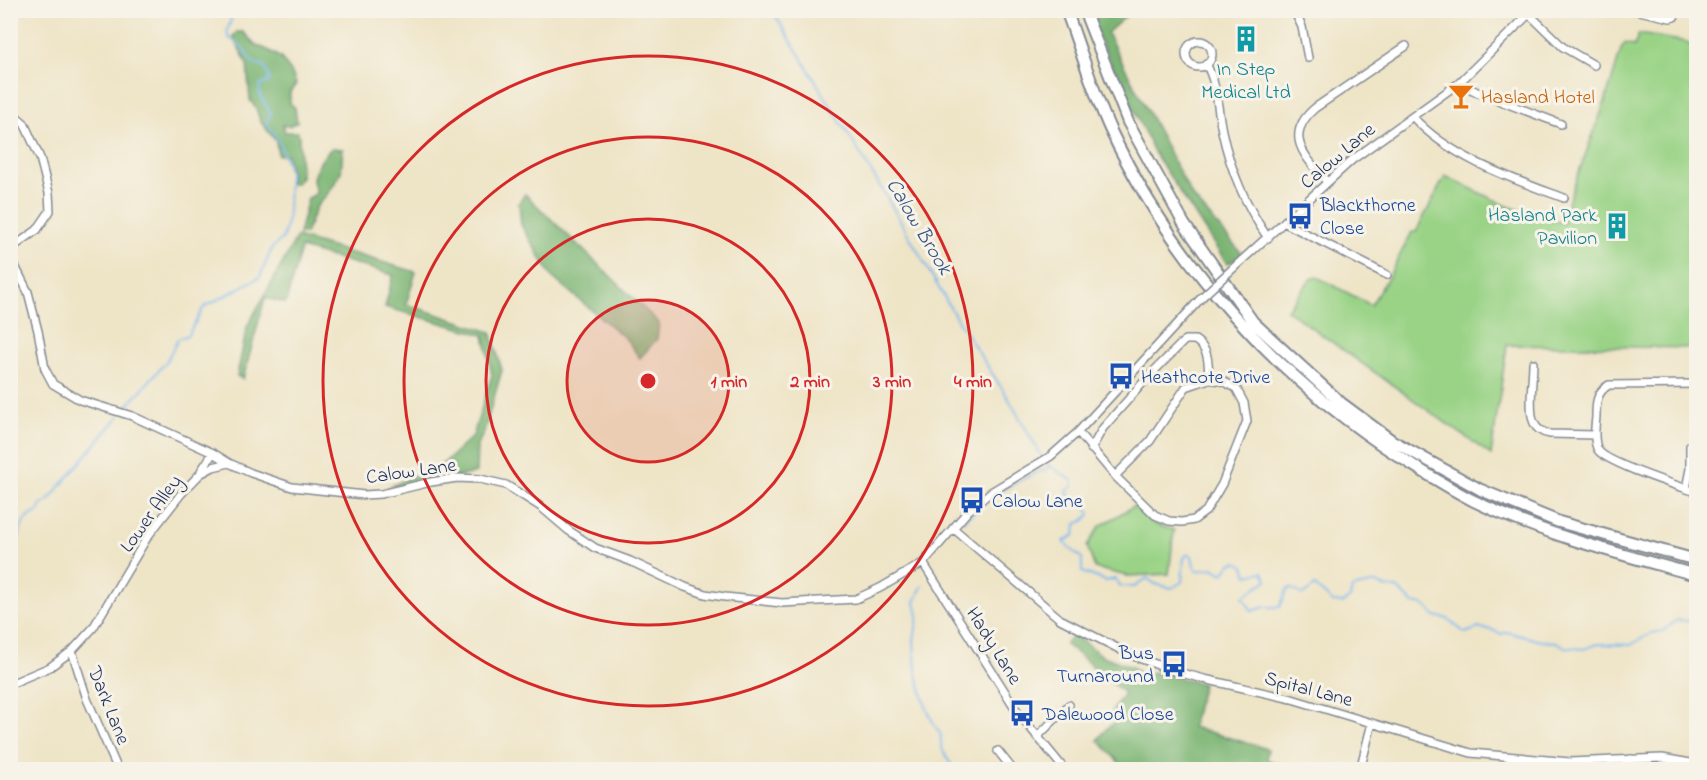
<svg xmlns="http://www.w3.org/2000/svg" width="1707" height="780" viewBox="0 0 1707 780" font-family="'Indie Flower',sans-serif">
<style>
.green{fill:#9ad386;stroke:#5a8172;stroke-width:1.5}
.forest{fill:#7bb573;stroke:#4b7268;stroke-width:1.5}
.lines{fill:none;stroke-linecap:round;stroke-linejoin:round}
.stream{stroke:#7bb8ee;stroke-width:2}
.minor-casing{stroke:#848a92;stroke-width:10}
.highway-casing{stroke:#848a92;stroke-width:14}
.minor{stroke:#fff;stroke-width:7}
.highway{stroke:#fff;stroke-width:10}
.minor-bridge-casing{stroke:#848a92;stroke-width:10;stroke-linecap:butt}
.minor-bridge{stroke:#fff;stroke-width:7}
.ring{fill:none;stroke:#d62828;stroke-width:3}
.labels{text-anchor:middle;stroke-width:6;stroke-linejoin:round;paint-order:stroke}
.culture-label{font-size:20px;fill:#0d838f;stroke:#f7f3e8}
.food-label{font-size:20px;fill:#c56008;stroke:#f7f3e8;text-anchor:start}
.street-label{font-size:20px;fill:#1b2f5e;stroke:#f7f3e8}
.transit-label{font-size:20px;fill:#164399;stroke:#f7f3e8;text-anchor:start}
.water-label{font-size:21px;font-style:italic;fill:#335182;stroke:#f7f3e8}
.centre{fill:#d62828;stroke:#f7f3e8;stroke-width:3}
.ring-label{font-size:18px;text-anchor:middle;font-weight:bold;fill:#d62828;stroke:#f7f3e8;stroke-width:6;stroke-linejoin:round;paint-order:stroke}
</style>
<rect width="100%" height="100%" fill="#f7f3e8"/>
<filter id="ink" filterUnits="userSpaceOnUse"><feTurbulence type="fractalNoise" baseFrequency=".0167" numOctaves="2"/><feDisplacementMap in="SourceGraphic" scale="12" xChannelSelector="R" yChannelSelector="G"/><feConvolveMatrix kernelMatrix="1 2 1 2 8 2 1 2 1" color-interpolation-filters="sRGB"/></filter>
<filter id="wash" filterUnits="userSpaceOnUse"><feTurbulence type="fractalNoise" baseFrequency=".008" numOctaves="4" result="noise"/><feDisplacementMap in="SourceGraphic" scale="24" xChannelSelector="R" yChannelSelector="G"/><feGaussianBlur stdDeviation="1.35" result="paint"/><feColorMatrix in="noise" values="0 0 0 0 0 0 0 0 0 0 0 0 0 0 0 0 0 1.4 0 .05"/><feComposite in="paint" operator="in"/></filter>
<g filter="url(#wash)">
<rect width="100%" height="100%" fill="#eee4c6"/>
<path class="green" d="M 1639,34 L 1687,42 L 1696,52 L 1696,348 L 1507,345 L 1491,455 L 1287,310 L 1311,279 L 1317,277 L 1371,305 L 1389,276 L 1412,232 L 1416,232 L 1445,176 L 1507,206 L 1563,223 L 1569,199 L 1605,102 L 1622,47 L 1626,43 L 1634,46 Z
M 1134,506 L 1154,524 L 1174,530 L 1169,574 L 1127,576 L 1095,568 L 1087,546 L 1100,526 Z"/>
<path class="forest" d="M 1088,11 L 1122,11 L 1127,15 L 1107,33 L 1192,196 L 1243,255 L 1227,264 L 1155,154 L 1100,41 Z
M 237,32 L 243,32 L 256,45 L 268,50 L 281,58 L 292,73 L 296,84 L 290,92 L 290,103 L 295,108 L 297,122 L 289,126 L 283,125 L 285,132 L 298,132 L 299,137 L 301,177 L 296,183 L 291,184 L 290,168 L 286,154 L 278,155 L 276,141 L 260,121 L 256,108 L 250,100 L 247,64 L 233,36 Z
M 332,148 L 343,149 L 341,173 L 330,191 L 317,206 L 305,234 L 299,234 L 308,198 L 316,194 C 316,189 313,184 313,179 C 315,169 324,154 332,148 Z
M 525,194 L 659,323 L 657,339 L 640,358 L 626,339 L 552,277 L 521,225 L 519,203 Z
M 297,237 L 416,272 L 406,304 L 491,332 L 502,370 L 483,435 L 477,444 L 476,473 L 400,487 L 391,486 L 444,463 L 473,436 L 492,375 L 484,335 L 385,307 L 393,275 L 301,248 L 286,303 L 265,298 L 243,379 L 237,376 L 247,327 Z
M 1074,635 L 1103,656 L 1134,668 L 1142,675 L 1154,672 L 1203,684 L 1192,727 L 1268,749 L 1267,759 L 1279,764 L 1278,769 L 1125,769 L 1098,740 L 1106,729 L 1117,721 L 1111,713 L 1124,693 C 1104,677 1086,660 1065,644 Z"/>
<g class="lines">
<path class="stream" d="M 772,10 L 886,196 L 958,321 L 1007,396 L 1042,457
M 123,411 L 166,362 L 178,339 L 188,335 L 204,307 L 260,277 L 272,248 L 283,238 L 288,217 L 289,171 L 279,142 L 266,122 L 271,113 C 266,104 257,97 260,85 L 269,82 L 269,77 L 263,65 C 250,64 251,60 245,51 C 241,45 234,41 229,38 L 227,31 L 231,20 L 227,10
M 1047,464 L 1073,481 L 1073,486 L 1067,491 L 1071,501 L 1085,506 L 1090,514 L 1085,520 L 1076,524 L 1075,535 L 1064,541 L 1068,547 L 1082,558 L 1082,572 L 1106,581 L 1115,579 L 1121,586 L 1135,587 L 1147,578 L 1155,584 L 1172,588 L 1182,582 L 1184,558 L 1188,554 L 1192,556 L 1194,566 L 1197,571 L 1213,568 L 1223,574 L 1230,564 L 1237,562 L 1244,566 L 1247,575 L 1263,572 L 1267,580 L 1243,597 L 1252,611 L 1265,607 L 1280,607 L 1287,590 L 1291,588 L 1303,595 L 1315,586 L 1333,602 L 1343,603 L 1350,598 L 1352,588 L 1376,583 L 1387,588 L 1397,588 L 1413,603 L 1424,605 L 1435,616 L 1448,619 L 1465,633 L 1479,628 L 1492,630 L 1501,634 L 1507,632 L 1541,641 L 1556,642 L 1565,647 L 1584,649 L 1598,644 L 1631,645 L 1651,633 L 1663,631 L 1677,620 L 1689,621 L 1696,625
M 964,522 C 970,516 975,510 981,505 C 991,496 1035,471 1046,470 L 1049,466
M 10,545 L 19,538 C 22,520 24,519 39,511 L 40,506 L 47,502 L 120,415
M 922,586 L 915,602 L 918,616 L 914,640 L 916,671 L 926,707 L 934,724 L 941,735 C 939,749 947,758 955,770"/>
</g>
</g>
<g filter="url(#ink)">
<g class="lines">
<g class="minor-casing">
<path id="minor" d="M 1294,10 L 1302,27 L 1308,58
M 1635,10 L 1670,18 L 1674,17 L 1679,10
M 1529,14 L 1563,47 L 1594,65
M1186 54a13 13 0 1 1 26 0a13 13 0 1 1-26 0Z
M 1206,64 C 1218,85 1217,108 1222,131 C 1230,169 1246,206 1268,238
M 1459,83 L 1479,93 L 1561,124
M 10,111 L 24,123 L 40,158 L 49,193 L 50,211 L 37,230 L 13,247 L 11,258 L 28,292 L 38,331 L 45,369 L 53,384 L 80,400 L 132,416 L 213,453 L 229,463 L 251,473 L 292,487 L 364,495 L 381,494 L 431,482 L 457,478 L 480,479 L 506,485 L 541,507 L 568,530 L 595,548 L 630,561 L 685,587 L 705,594 L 725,597 L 782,603 L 856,599 L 880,588 L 923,563 L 969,510 L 991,492 L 1051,456 L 1078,432 L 1203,296
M 1413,117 C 1450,158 1513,179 1564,198
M 1327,182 C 1306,157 1282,136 1315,108 L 1406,46
M 1285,223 L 1387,275
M 1241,261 L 1352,160 L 1459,83 L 1533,10
M 1533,363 C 1533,378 1528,411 1534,423 C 1537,430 1543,433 1550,434 L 1595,435
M 1696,384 L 1609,385 C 1596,392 1596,404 1596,417 C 1595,427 1593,441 1598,450 C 1606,463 1679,486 1696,492
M 1078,432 L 1115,476 L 1155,515 L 1169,521 L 1182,522 L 1194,520 L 1206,511 L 1222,484 L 1247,421 L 1244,403 L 1236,388 L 1222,381 L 1209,379 L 1186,387 L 1150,441 L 1115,476
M 1091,449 L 1103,428 L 1149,376 L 1185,340 L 1195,340 C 1210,350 1208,363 1209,379
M 201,471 L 213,453
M 1686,489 L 1690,469 L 1690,446
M 953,528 L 1060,619 L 1131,655 L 1174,671 L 1204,679 L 1292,699 L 1471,753 L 1570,762 L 1662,758 L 1696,764
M 923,563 L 1019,714 L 1065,770
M 72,651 L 87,699 L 118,770
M 10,684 L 50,667 L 72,651 L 93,628 L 148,536 L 181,494 L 200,474 L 213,467 L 229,463
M 1037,737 L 1069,705
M 998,751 L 1013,770
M 1631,759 L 1632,770
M 1360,770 L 1372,723
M 1509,770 L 1510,757"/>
</g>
<g class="highway-casing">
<path id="highway" d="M 1066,10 C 1081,50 1093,92 1110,129 C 1174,264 1275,376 1400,457 C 1424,472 1448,488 1474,501 C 1544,535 1621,554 1696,575
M 1084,10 L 1128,122 L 1184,224 L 1253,322 L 1341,403 L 1391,440 L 1481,490 L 1559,522 L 1696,560"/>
</g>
<use href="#minor" class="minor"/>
<use href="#highway" class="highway"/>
<g class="minor-bridge-casing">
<path id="minor-bridge" d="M 1203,296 L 1241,261"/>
</g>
<use href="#minor-bridge" class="minor-bridge"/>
</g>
</g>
<circle cx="648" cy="381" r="81" fill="#d62828" fill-opacity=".12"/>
<g class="ring">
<circle cx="648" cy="381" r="81"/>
<circle cx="648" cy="381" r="162"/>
<circle cx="648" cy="381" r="244"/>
<circle cx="648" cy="381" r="325"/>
</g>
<defs>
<g id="building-bare" transform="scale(2.07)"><path d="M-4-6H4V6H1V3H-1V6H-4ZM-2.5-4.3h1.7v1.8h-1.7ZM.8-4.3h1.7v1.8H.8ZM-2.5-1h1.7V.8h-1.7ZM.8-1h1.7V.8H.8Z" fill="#0f9aa8" stroke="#f7f3e8" stroke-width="2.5" paint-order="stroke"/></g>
<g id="bar-bare" transform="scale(2.07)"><path d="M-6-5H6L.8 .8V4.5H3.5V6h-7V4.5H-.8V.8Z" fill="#e8710a" stroke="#f7f3e8" stroke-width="2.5" paint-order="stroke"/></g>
<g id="bus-bare" transform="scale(2.07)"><path d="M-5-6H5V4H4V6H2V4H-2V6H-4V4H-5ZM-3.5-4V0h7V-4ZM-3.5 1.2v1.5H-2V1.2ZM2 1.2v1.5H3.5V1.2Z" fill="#1a4fb4" stroke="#f7f3e8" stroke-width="2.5" paint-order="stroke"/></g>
</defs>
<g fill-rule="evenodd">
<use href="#building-bare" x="1246" y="39"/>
<use href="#bar-bare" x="1461" y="96"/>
<use href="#bus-bare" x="1300" y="216"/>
<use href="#building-bare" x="1617" y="226"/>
<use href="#bus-bare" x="1121" y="376"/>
<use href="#bus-bare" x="972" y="500"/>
<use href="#bus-bare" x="1174" y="664"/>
<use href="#bus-bare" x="1022" y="713"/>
</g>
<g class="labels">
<g class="culture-label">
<text x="1246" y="75">In Step<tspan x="1246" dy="23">Medical Ltd</tspan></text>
<text x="1597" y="221" text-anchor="end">Hasland Park<tspan x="1597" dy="23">Pavilion</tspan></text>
</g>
<g class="food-label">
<text x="1481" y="103">Hasland Hotel</text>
</g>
<g class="street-label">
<text transform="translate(1337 155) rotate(-40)" y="7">Calow Lane</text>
<text transform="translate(411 470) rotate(-8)" y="7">Calow Lane</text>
<text transform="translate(150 513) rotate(-54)" y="7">Lower Alley</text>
<text transform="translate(995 645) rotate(58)" y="7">Hady Lane</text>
<text transform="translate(1309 688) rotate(15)" y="7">Spital Lane</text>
<text transform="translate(110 705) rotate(68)" y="7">Dark Lane</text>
</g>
<g class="transit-label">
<text x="1320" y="211">Blackthorne<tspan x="1320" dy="23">Close</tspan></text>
<text x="1141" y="383">Heathcote Drive</text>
<text x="992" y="507">Calow Lane</text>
<text x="1154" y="659" text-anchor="end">Bus<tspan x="1154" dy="23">Turnaround</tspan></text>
<text x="1042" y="720">Dalewood Close</text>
</g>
<g class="water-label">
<text transform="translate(920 226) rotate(59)" y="7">Calow Brook</text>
</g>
</g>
<circle cx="648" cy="381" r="9" class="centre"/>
<g class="ring-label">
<text x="729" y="387">1 min</text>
<text x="810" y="387">2 min</text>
<text x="892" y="387">3 min</text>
<text x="973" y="387">4 min</text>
</g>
<rect width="1707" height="780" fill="none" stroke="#f7f3e8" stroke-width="36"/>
</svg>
